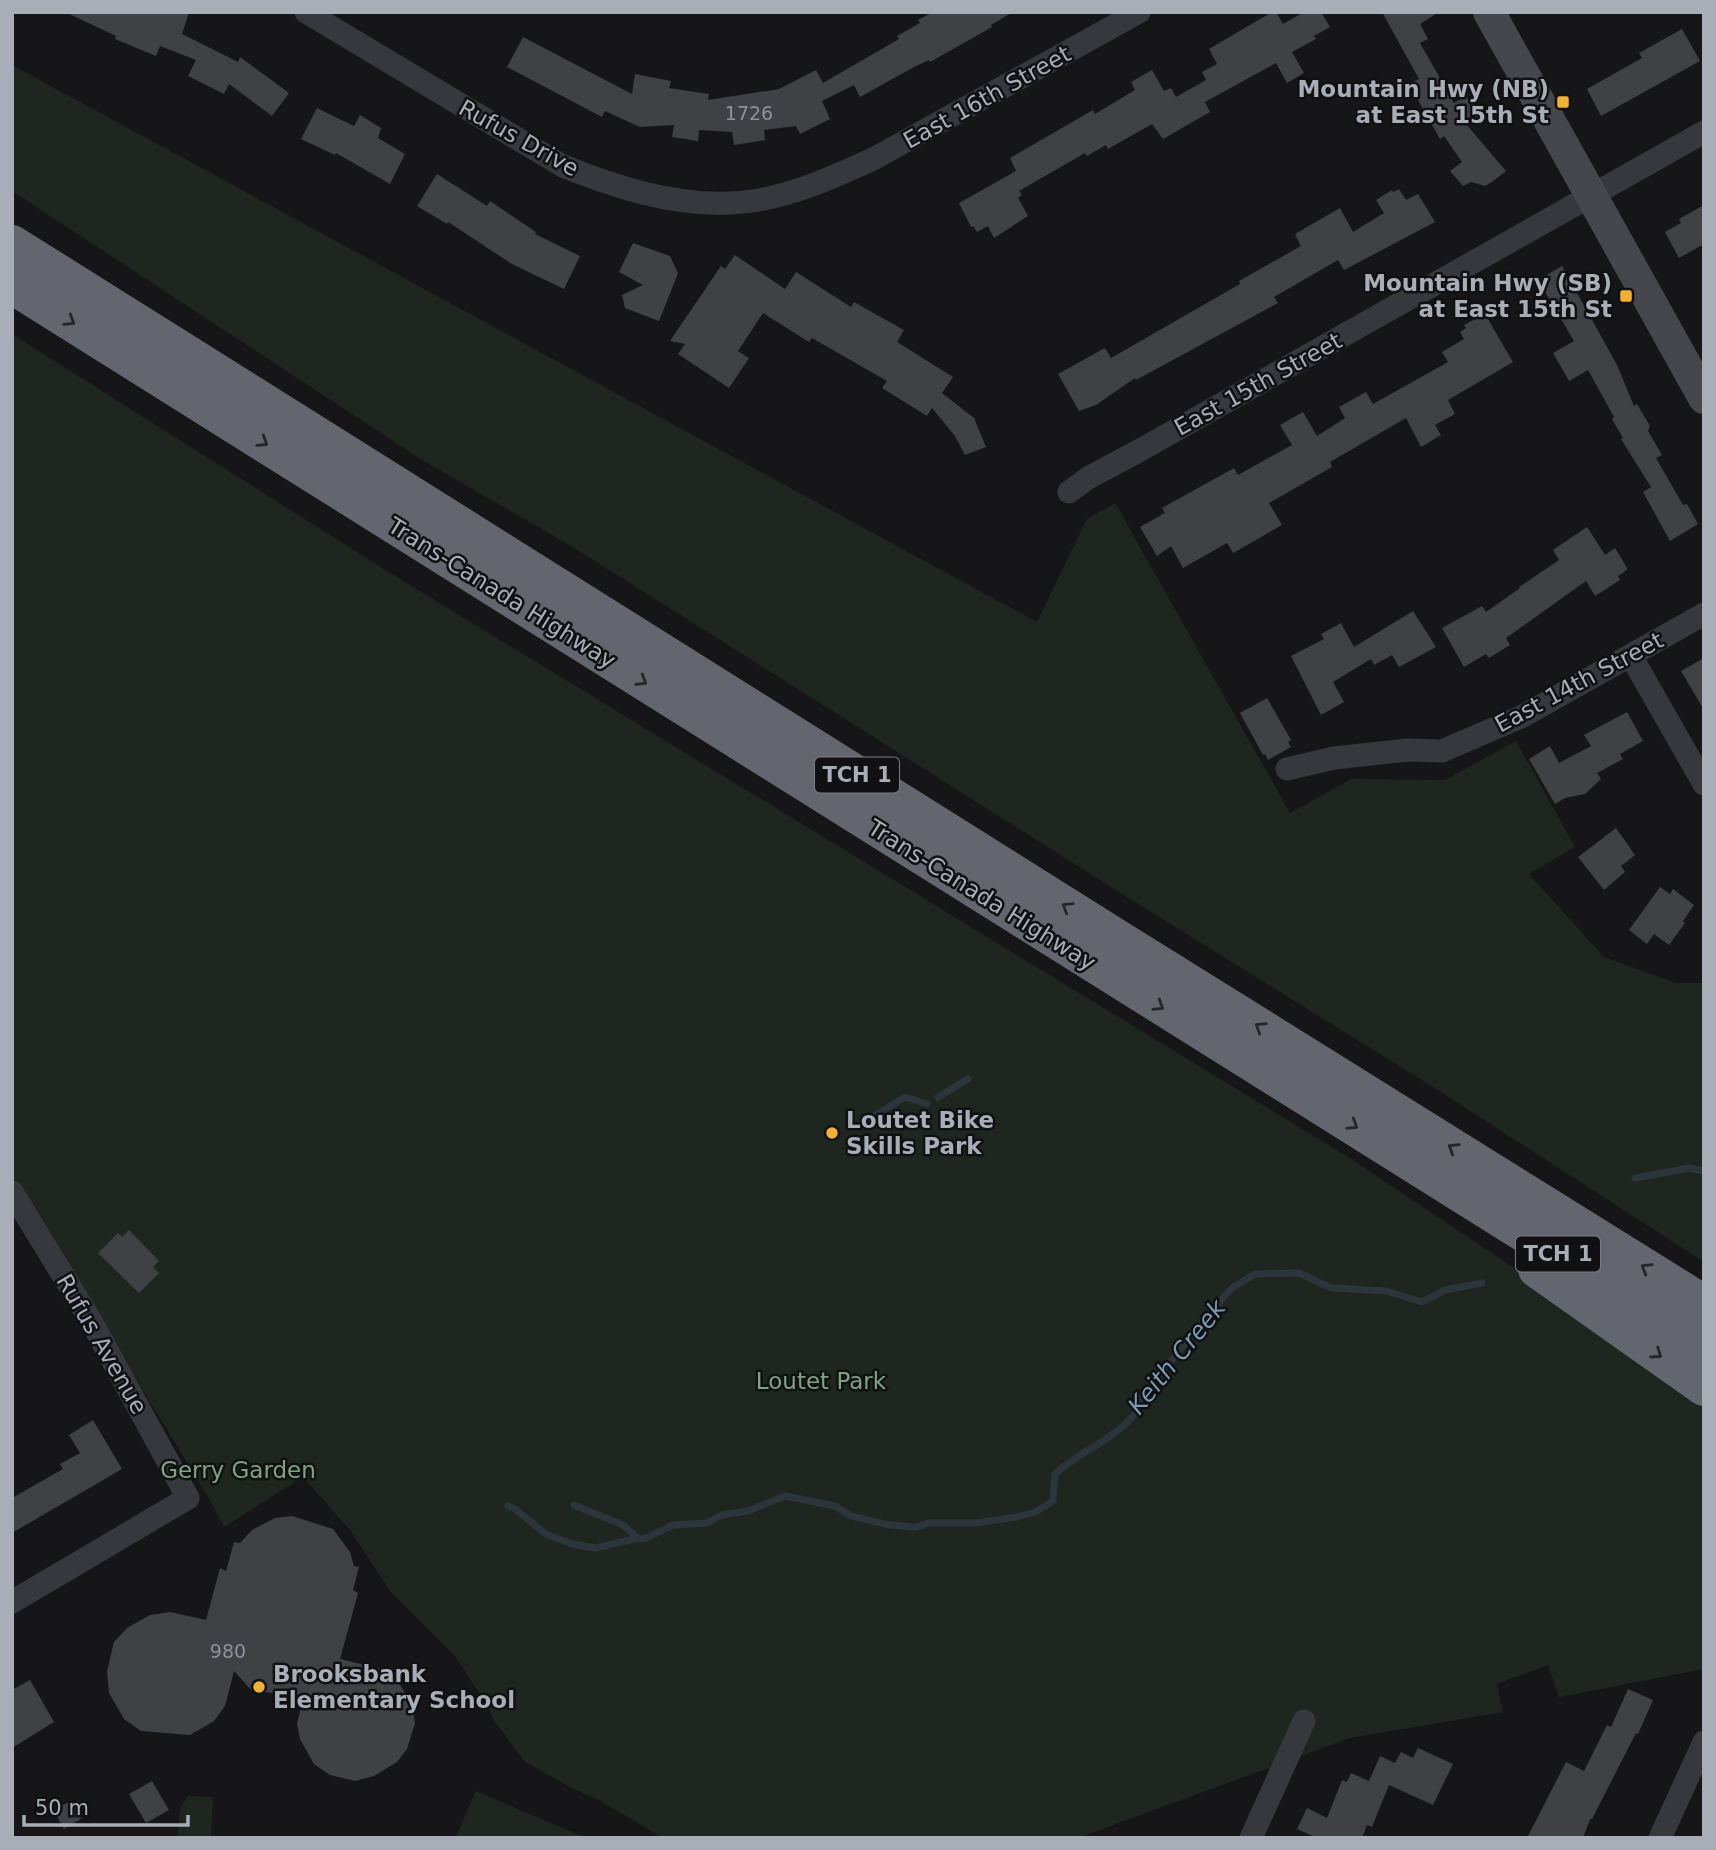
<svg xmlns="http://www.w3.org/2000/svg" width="1716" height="1850" viewBox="0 0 1716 1850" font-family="'DejaVu Sans',sans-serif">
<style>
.green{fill:#1e261f}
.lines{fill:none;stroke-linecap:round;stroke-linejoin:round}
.stream{stroke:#2c353c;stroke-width:7}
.building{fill:#404145}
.minor{stroke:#37383d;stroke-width:23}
.secondary{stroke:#45474d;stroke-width:32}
.motorway{stroke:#63666e;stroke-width:38}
.oneway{stroke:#26262a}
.poi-dot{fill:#f2b134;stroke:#111113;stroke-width:2.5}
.labels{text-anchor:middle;stroke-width:5;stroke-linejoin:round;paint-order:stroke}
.number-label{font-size:19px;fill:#8e929b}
.shield{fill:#111113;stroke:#7b7e86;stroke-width:2}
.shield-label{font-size:21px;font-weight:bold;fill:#a8adb8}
.poi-label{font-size:23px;font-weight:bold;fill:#a8adb8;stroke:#111113;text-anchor:end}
.street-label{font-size:23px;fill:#a8adb8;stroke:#111113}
.park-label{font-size:23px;fill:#7fa381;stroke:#111113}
.water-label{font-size:24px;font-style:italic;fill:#7f9bb3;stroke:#111113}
</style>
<rect width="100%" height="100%" fill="#161618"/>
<path class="green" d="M 12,65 L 1037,622 L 1087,519 L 1115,503 L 1290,813 L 1351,779 L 1445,780 L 1516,741 L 1575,847 L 1529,874 L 1604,957 L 1676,983 L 1704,983 L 1704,1262 L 1433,1087 L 1127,897 L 576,549 L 419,458 L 12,191 Z
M 12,334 L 387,571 L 1350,1158 L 1562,1300 L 1704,1378 L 1704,1669 L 1559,1697 L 1548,1665 L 1497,1684 L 1503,1712 L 1350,1738 L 1078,1838 L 663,1838 L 599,1800 L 574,1789 L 525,1762 L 495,1722 L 487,1705 L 455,1656 L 390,1591 L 350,1530 L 303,1477 L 224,1527 L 210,1500 L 12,1177 Z
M 476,1791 L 586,1838 L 455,1838 Z
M 188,1796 L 213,1797 L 211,1838 L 177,1837 L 181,1806 Z"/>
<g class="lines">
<path class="stream" d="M 938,1097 L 968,1079
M 861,1124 L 905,1097 L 927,1104
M 1635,1178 L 1689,1168 L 1704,1171
M 574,1505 L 623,1525 L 638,1538
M 508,1506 L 515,1509 L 546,1534 L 572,1544 L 595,1548 L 638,1538 L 644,1539 L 673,1525 L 707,1523 L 722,1515 L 748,1511 L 785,1496 L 835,1506 L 851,1516 L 889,1525 L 916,1527 L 929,1523 L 976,1523 L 1017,1517 L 1035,1512 L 1053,1501 L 1055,1474 C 1079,1452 1113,1440 1134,1415 C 1139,1410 1140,1401 1143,1395 L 1223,1298 L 1232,1288 L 1255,1274 L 1299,1273 L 1331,1288 L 1386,1291 L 1422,1302 L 1445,1290 L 1482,1283"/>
</g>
<path class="building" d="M 65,12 L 189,12 L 182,34 L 238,62 L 240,57 L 289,93 L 272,116 L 229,84 L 224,94 L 188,76 L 196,60 L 160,46 L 156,56 L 115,39 L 116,36 Z
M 933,12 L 1013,12 L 991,25 L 992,27 L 930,62 L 929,60 L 914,67 L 860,97 L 854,85 L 822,101 L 830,119 L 800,134 L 796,126 L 764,130 L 765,140 L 734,145 L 732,132 L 699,130 L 698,141 L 672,137 L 674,125 L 640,127 L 605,111 L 602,117 L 507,67 L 523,37 L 632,94 L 635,74 L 671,81 L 669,88 L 709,94 L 708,100 L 779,89 L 816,70 L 823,83 L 899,39 L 897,36 L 920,23 L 918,20 Z
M 1272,12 L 1276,12 L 1283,24 L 1304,12 L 1321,12 L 1330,27 L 1314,36 L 1316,39 L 1292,52 L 1304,73 L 1287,83 L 1276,63 L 1205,102 L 1210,112 L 1163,139 L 1152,124 L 1108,149 L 1106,145 L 1087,156 L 1085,153 L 1019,191 L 1022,195 L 1018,198 L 1028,216 L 994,238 L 988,226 L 977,232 L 973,226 L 971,227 L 959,203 L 1016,171 L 1010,158 L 1093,110 L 1095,114 L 1135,90 L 1131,82 L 1152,70 L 1164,91 L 1171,88 L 1176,97 L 1206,80 L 1202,72 L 1217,64 L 1209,49 Z
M 1382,12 L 1439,12 L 1420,24 L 1428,39 L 1420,43 L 1454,103 L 1466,96 L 1478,117 L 1466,124 L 1506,171 L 1492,182 L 1485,186 L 1471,182 L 1463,186 L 1450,171 L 1462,162 L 1444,136 L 1440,139 L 1409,84 L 1419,79 Z
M 1682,29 L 1700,61 L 1601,116 L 1587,89 L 1642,58 L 1639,53 Z
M 317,108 L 354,126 L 360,115 L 381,128 L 378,138 L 405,154 L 390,184 L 336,153 L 335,155 L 301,139 Z
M 437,174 L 487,206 L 490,201 L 536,232 L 535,234 L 580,256 L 564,289 L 512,264 L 448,222 L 447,224 L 417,206 Z
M 1399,189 L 1406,200 L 1418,194 L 1435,222 L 1344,270 L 1338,260 L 1274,297 L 1278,303 L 1136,380 L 1135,378 L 1096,405 L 1079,411 L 1058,374 L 1105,348 L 1111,358 L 1240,284 L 1239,281 L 1301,246 L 1295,234 L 1340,208 L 1353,232 L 1384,213 L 1376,200 L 1392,190 L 1393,192 Z
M 1704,205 L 1704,244 L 1679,258 L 1665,232 L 1681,223 L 1679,219 Z
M 633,243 L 670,256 L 678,273 L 659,321 L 625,308 L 622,295 L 643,285 L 619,272 Z
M 735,255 L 785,289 L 796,272 L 851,307 L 854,302 L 904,330 L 897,342 L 953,377 L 942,393 L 974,418 L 986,447 L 965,455 L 955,436 L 932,408 L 927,416 L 882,388 L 887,381 L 812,338 L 809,342 L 763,313 L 738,351 L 749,358 L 729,388 L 678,354 L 685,344 L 670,341 L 721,266 L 725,269 Z
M 1562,266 L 1617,365 L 1634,406 L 1637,404 L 1650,426 L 1648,431 L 1662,455 L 1656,458 L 1683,505 L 1687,504 L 1698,524 L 1670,541 L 1643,492 L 1651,487 L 1621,439 L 1623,438 L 1612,419 L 1614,417 L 1588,370 L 1569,381 L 1553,353 L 1574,341 L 1538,280 Z
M 1485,314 L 1513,362 L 1448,400 L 1455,414 L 1435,425 L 1441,435 L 1421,447 L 1406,418 L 1330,462 L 1332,467 L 1269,503 L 1282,525 L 1233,553 L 1227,543 L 1183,568 L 1171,546 L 1157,556 L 1140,527 L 1165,513 L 1162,508 L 1234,468 L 1238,475 L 1292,445 L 1280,425 L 1303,412 L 1317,436 L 1345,418 L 1339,407 L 1366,392 L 1373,404 L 1448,362 L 1442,352 L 1464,339 L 1460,332 L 1466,328 L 1464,325 Z
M 1587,527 L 1605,555 L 1615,548 L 1626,566 L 1627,570 L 1618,576 L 1620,580 L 1595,596 L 1586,581 L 1506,638 L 1510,645 L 1489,658 L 1486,654 L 1464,667 L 1442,628 L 1482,606 L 1486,612 L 1520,588 L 1519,587 L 1559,560 L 1553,550 Z
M 1413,611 L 1436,647 L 1399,667 L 1392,655 L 1374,665 L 1371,659 L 1333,682 L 1344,702 L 1321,715 L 1291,656 L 1324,639 L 1321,634 L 1341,623 L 1354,647 Z
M 1704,658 L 1704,710 L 1681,671 Z
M 1267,698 L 1291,740 L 1288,742 L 1291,747 L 1268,760 L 1265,754 L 1263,755 L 1240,713 Z
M 1627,712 L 1643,741 L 1620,754 L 1623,759 L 1597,773 L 1601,779 L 1585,794 L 1565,798 L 1555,804 L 1529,759 L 1550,746 L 1559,763 L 1591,746 L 1584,735 Z
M 1616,828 L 1635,855 L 1621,866 L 1625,872 L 1604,890 L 1578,857 Z
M 1660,887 L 1670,894 L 1673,889 L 1694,905 L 1683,921 L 1685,923 L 1669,945 L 1654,934 L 1647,944 L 1629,930 Z
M 129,1230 L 159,1261 L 153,1267 L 159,1273 L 139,1293 L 98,1253 L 118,1233 L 122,1237 Z
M 93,1420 L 122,1469 L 12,1533 L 12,1498 L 63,1469 L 60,1464 L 80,1453 L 69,1435 Z
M 292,1516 L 333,1529 L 350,1552 L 354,1566 L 359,1567 L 353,1590 L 358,1593 L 340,1659 L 386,1670 L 398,1681 L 412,1705 L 415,1723 L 407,1749 L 397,1762 L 374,1776 L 355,1781 L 330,1775 L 314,1764 L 300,1739 L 297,1723 L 304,1696 L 252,1691 L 234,1671 L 225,1706 L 214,1721 L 190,1735 L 141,1731 L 124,1719 L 109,1693 L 107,1671 L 114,1642 L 127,1628 L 150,1615 L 170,1612 L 206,1620 L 220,1568 L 226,1571 L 234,1542 L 240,1543 L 252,1530 L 275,1518 Z
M 30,1680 L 54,1722 L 12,1748 L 12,1690 Z
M 1628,1689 L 1653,1700 L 1638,1734 L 1636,1733 L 1592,1819 L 1590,1819 L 1583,1838 L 1527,1838 L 1566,1762 L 1584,1771 L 1607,1725 L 1611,1727 Z
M 1418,1748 L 1453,1764 L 1433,1805 L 1389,1785 L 1372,1827 L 1367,1825 L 1362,1838 L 1317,1838 L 1297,1829 L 1307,1808 L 1327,1818 L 1342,1780 L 1347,1782 L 1351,1773 L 1369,1781 L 1380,1756 L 1395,1763 L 1401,1752 L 1413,1758 Z
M 152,1781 L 169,1810 L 146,1823 L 129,1794 Z
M 71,1800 L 82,1818 L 64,1829 L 54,1811 Z"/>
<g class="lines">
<path class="minor" d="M 306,12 L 563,166 C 615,187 674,206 731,203 C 781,201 830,179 875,158 L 1139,12
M 1069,492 L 1088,478 L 1135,453 L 1704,132
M 1631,656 L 1704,784
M 1287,769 L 1334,758 L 1408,750 L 1442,751 L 1523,716 L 1704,614
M 12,1192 L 91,1321 L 188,1498 L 12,1602
M 1251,1838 L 1304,1721
M 1660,1838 L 1704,1742"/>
<path class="secondary" d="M 1489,12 L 1704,398"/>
<path class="motorway" d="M 12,244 L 1120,940 L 1704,1304
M 12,285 L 1704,1346
M 1537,1269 L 1704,1387"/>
</g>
<defs><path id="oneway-chevron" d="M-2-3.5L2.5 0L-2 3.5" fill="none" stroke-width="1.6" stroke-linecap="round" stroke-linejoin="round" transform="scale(1.75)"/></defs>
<g class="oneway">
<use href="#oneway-chevron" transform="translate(70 321) rotate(32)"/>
<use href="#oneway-chevron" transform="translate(263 442) rotate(32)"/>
<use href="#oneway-chevron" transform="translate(642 681) rotate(32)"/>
<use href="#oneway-chevron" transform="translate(1067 907) rotate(-148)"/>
<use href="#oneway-chevron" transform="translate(1159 1006) rotate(32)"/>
<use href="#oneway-chevron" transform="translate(1260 1027) rotate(-148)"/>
<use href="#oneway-chevron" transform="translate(1353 1125) rotate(32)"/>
<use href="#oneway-chevron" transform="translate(1453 1148) rotate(-148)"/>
<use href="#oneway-chevron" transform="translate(1646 1268) rotate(-148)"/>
<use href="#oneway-chevron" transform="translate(1657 1354) rotate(35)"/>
</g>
<g class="poi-dot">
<rect x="1556" y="95" width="14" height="14" rx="3.5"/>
<rect x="1619" y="289" width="14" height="14" rx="3.5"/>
<circle cx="832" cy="1133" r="7"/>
<circle cx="259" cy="1687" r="7"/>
</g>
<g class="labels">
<g class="number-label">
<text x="749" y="120">1726</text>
<text x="228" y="1658">980</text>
</g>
<g class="shield">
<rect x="815" y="757.5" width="84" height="35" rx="5"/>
<rect x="1516" y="1236.5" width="84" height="35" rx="5"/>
</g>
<g class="shield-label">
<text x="857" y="782">TCH 1</text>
<text x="1558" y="1261">TCH 1</text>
</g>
<g class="poi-label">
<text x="1549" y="97">Mountain Hwy (NB)<tspan x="1549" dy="26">at East 15th St</tspan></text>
<text x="1612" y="291">Mountain Hwy (SB)<tspan x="1612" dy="26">at East 15th St</tspan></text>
<text x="846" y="1128" text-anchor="start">Loutet Bike<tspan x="846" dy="26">Skills Park</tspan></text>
<text x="273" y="1682" text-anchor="start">Brooksbank<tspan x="273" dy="26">Elementary School</tspan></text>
</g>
<g class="street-label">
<text transform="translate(987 97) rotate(-29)" y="8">East 16th Street</text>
<text transform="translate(519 138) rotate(29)" y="8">Rufus Drive</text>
<text transform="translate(1258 384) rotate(-29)" y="8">East 15th Street</text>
<text transform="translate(502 593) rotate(32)" y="8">Trans-Canada Highway</text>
<text transform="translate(1579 682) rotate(-28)" y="8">East 14th Street</text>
<text transform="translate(982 895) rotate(32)" y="8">Trans-Canada Highway</text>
<text transform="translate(102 1344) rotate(60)" y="8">Rufus Avenue</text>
</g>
<g class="park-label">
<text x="821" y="1389">Loutet Park</text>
<text x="238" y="1478">Gerry Garden</text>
</g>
<g class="water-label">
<text transform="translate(1177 1357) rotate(-51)" y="8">Keith Creek</text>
</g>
</g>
<rect width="1716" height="1850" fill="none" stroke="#a8adb8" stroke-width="28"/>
<path d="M24 1815v10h164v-10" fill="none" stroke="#a8adb8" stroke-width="3.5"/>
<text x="35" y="1815" font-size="21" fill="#a8adb8" stroke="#111113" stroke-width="5" paint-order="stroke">50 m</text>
</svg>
